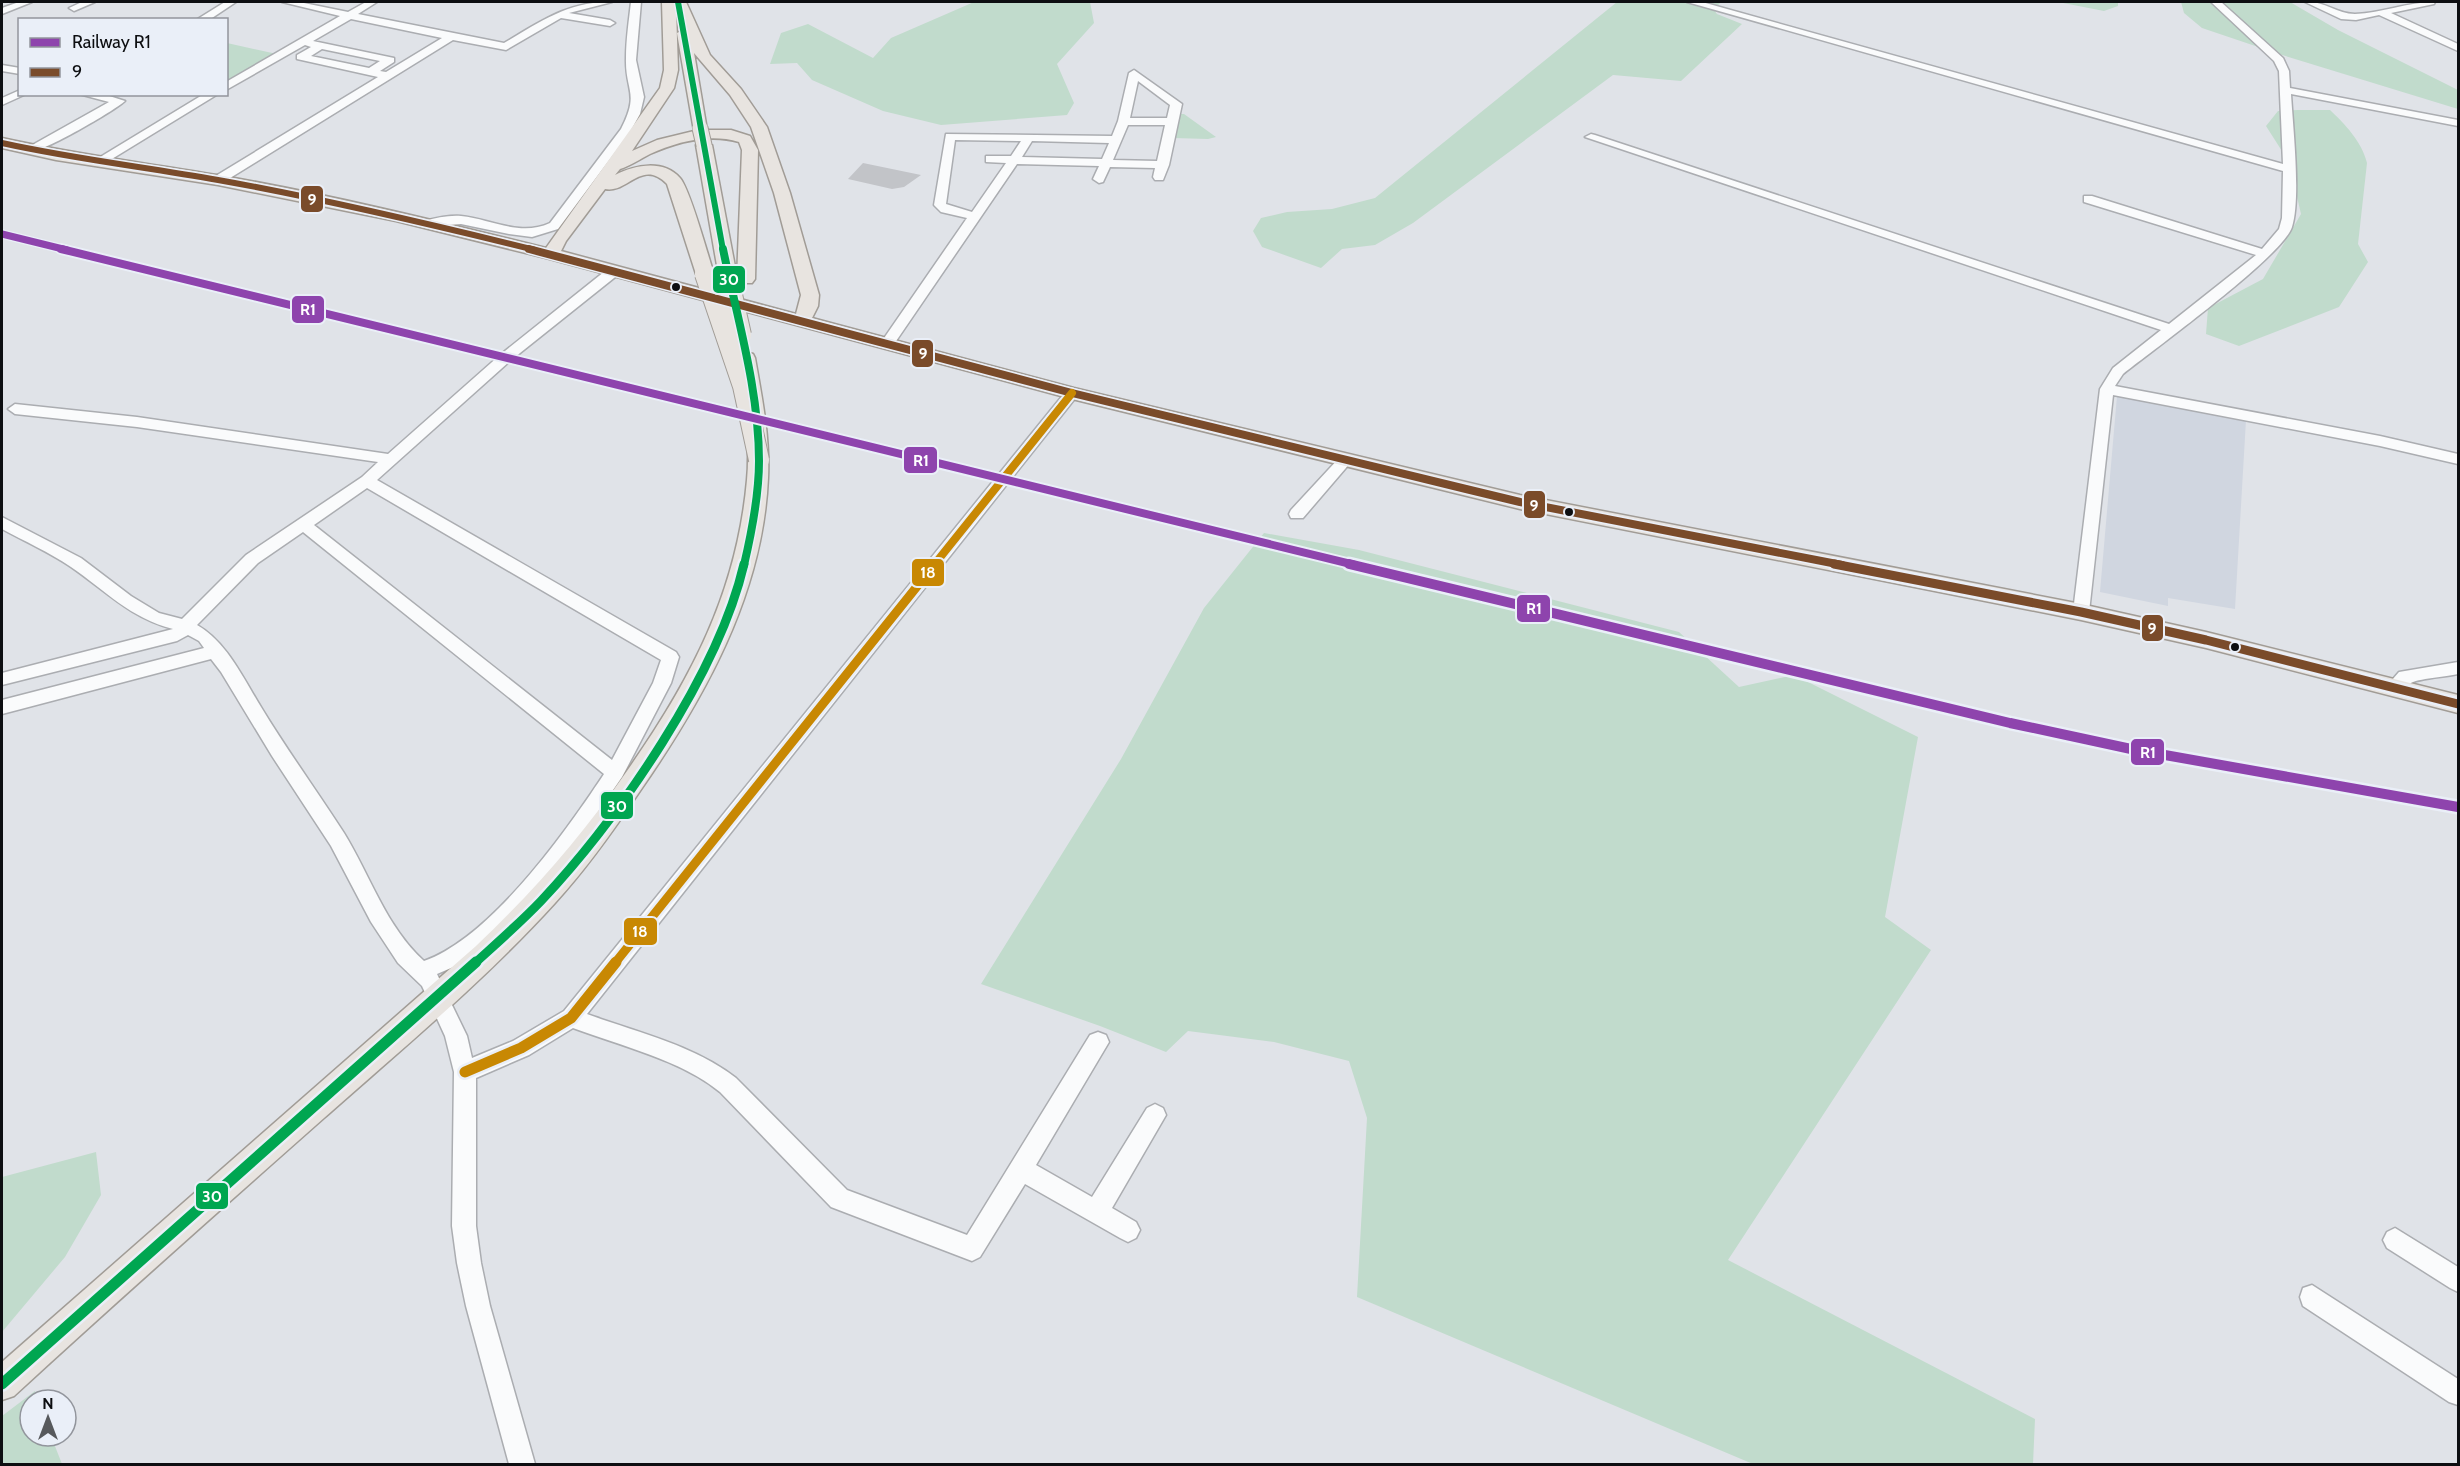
<svg xmlns="http://www.w3.org/2000/svg" width="2460" height="1466" viewBox="0 0 2460 1466" font-family="Cabin,sans-serif">
<style>
.built{fill:#d0d6e0}
.green{fill:#c1dbcc}
.building{fill:#c2c4c8}
.lines{fill:none;stroke-linecap:round;stroke-linejoin:round}
.minor-casing{stroke:#abadb1;stroke-width:3}
.major-casing{stroke:#a19c96;stroke-width:3}
.minor{fill:#fafbfc;fill-rule:evenodd}
.major{fill:#e8e4e0;fill-rule:evenodd}
.major-bridge-far1-casing{stroke:#a19c96;stroke-width:17;stroke-linecap:butt}
.major-bridge-casing{stroke:#a19c96;stroke-width:22;stroke-linecap:butt}
.major-bridge-far1{stroke:#e8e4e0;stroke-width:15}
.major-bridge{stroke:#e8e4e0;stroke-width:20}
.bus-1-far2-casing{stroke:#eaeff8;stroke-width:9}
.bus-1-far1-casing{stroke:#eaeff8;stroke-width:11}
.bus-1-casing{stroke:#eaeff8;stroke-width:14}
.bus-2-far2-casing{stroke:#eaeff8;stroke-width:11}
.bus-2-far1-casing{stroke:#eaeff8;stroke-width:14}
.bus-2-casing{stroke:#eaeff8;stroke-width:16}
.bus-3-far3-casing{stroke:#eaeff8;stroke-width:9}
.bus-3-far2-casing{stroke:#eaeff8;stroke-width:11}
.bus-3-far1-casing{stroke:#eaeff8;stroke-width:14}
.bus-3-casing{stroke:#eaeff8;stroke-width:16}
.bus-1-far2{stroke:#7a4b2a;stroke-width:6}
.bus-1-far1{stroke:#7a4b2a;stroke-width:8}
.bus-1{stroke:#7a4b2a;stroke-width:9}
.bus-2-far2{stroke:#c88803;stroke-width:8}
.bus-2-far1{stroke:#c88803;stroke-width:9}
.bus-2{stroke:#c88803;stroke-width:11}
.bus-3-far3{stroke:#00a651;stroke-width:6}
.bus-3-far2{stroke:#00a651;stroke-width:8}
.bus-3-far1{stroke:#00a651;stroke-width:9}
.bus-3{stroke:#00a651;stroke-width:11}
.rail-1-far2-casing{stroke:#eaeff8;stroke-width:10}
.rail-1-far1-casing{stroke:#eaeff8;stroke-width:12}
.rail-1-casing{stroke:#eaeff8;stroke-width:15}
.rail-1-far2{stroke:#8e44ad;stroke-width:7}
.rail-1-far1{stroke:#8e44ad;stroke-width:8}
.rail-1{stroke:#8e44ad;stroke-width:10}
.bus-dot{fill:#0d0e11;stroke:#eaeff8;stroke-width:2}
.line-badge{stroke:#eaeff8;stroke-width:2}
.badge-label{font-size:16px;text-anchor:middle;font-weight:bold;fill:#fff}
</style>
<rect width="100%" height="100%" fill="#e0e3e8"/>
<path class="built" d="M 2117,396 L 2246,420 L 2235,609 L 2168,598 L 2168,606 L 2100,592 Z"/>
<path class="green" d="M 974,2 L 1090,2 L 1094,23 L 1057,64 L 1074,103 L 1067,115 L 941,125 L 883,111 L 812,80 L 797,63 L 770,64 L 781,33 L 808,24 L 873,58 L 891,38 Z
M 1617,2 L 1721,2 L 1714,10 L 1717,14 L 1742,24 L 1681,81 L 1613,75 L 1413,223 L 1375,245 L 1342,249 L 1321,268 L 1262,247 L 1253,231 L 1261,218 L 1287,212 L 1332,209 L 1375,198 Z
M 2058,2 L 2118,2 L 2118,6 L 2104,11 Z
M 2181,2 L 2290,2 L 2338,30 L 2458,90 L 2458,109 L 2279,54 L 2202,28 L 2184,13 Z
M 227,43 L 277,54 L 227,84 Z
M 2298,110 L 2330,110 C 2345,124 2362,142 2367,163 L 2358,244 L 2368,262 L 2339,307 L 2239,346 L 2206,334 L 2208,308 L 2263,279 L 2301,214 L 2289,162 L 2266,126 L 2278,111 Z
M 1177,114 L 1184,114 L 1216,137 L 1208,139 L 1173,138 Z
M 1264,533 L 1359,550 L 1679,632 L 1739,687 L 1794,675 L 1918,737 L 1885,917 L 1931,950 L 1728,1260 L 2035,1419 L 2033,1464 L 1753,1464 L 1357,1297 L 1367,1118 L 1349,1061 L 1274,1042 L 1188,1031 L 1166,1052 L 1100,1026 L 981,984 L 1121,759 L 1204,608 Z
M 96,1152 L 101,1195 L 65,1257 L 2,1332 L 2,1177 Z
M 35,1391 L 38,1400 L 30,1400 L 30,1436 L 51,1436 L 62,1464 L 2,1464 L 2,1416 Z"/>
<path class="building" d="M 863,163 L 921,175 L 904,187 L 892,189 L 848,179 Z"/>
<g class="lines">
<g class="minor-casing">
<path id="minor" d="M 19,2 L 32,2 L 2,14 L 2,8 Z
M 82,2 L 95,2 L 74,11 L 69,8 Z
M 225,2 L 236,2 L 209,20 L 196,20 Z
M 282,2 L 299,2 L 348,12 L 366,2 L 377,2 L 358,14 L 504,43 C 538,23 570,0 612,2 L 569,13 L 610,20 L 615,23 L 610,26 L 561,18 L 506,50 L 453,40 L 222,183 L 214,183 L 214,177 L 378,77 L 297,59 L 297,55 L 311,47 L 305,45 L 226,90 L 226,82 L 340,16 ZM 351,19 L 442,38 L 386,72 L 380,71 L 394,62 L 394,58 L 313,41 ZM 322,49 L 380,61 L 369,68 L 311,56 Z
M 631,2 L 641,2 L 636,60 L 644,97 L 640,114 L 630,132 L 558,229 L 532,237 L 509,234 L 461,224 L 424,227 L 422,224 L 424,221 C 436,218 449,215 461,216 C 491,219 520,237 550,223 L 621,129 C 640,92 625,92 626,58 C 626,39 629,20 631,2 Z
M 1687,2 L 1702,2 L 2283,164 L 2279,71 L 2274,61 L 2211,2 L 2221,2 L 2283,58 L 2289,71 L 2290,88 L 2458,120 L 2458,126 L 2291,94 C 2293,128 2301,198 2292,227 C 2283,256 2153,350 2123,374 L 2115,386 L 2380,436 L 2458,454 L 2458,464 L 2380,446 L 2113,395 L 2089,612 L 2087,616 L 2075,616 L 2073,612 L 2100,389 L 2113,368 L 2161,330 L 1585,137 L 1591,134 L 1595,135 L 2169,324 L 2256,255 L 2084,202 L 2084,196 L 2092,196 L 2262,249 L 2279,229 L 2282,218 L 2283,171 Z
M 2305,2 C 2323,0 2336,14 2355,14 C 2382,13 2407,2 2435,2 L 2434,4 L 2391,13 L 2458,44 L 2458,51 L 2379,15 L 2356,20 L 2341,19 Z
M 2,65 L 20,68 L 20,74 L 2,71 Z
M 1134,70 L 1182,104 L 1169,165 L 1163,180 L 1155,180 L 1153,177 L 1155,168 L 1110,167 L 1103,182 L 1099,183 L 1093,179 L 1099,166 L 1017,164 L 892,347 L 882,347 L 880,344 L 967,218 L 941,212 L 934,205 L 946,134 L 1112,136 L 1118,121 L 1129,73 ZM 1138,81 L 1170,105 L 1167,118 L 1130,118 ZM 1128,125 L 1165,125 L 1157,161 L 1113,160 ZM 955,140 L 1021,141 L 1011,156 L 986,156 L 986,162 L 1006,163 L 972,212 L 946,204 ZM 1032,141 L 1109,143 L 1102,159 L 1022,157 Z
M 20,90 L 20,94 L 24,95 L 2,105 L 2,98 Z
M 79,94 L 103,94 L 125,101 C 114,111 39,155 27,152 L 27,148 L 109,102 Z
M 204,94 L 218,94 L 102,165 L 98,166 L 92,162 Z
M 614,267 L 619,268 L 621,271 L 619,274 L 510,361 L 377,480 L 676,652 L 679,657 L 671,683 L 622,777 L 571,851 L 529,901 L 487,945 L 465,962 L 437,974 L 467,1036 L 472,1058 L 513,1041 L 564,1011 L 1067,390 L 1077,390 L 1079,393 L 1077,396 L 587,1014 C 636,1032 694,1045 736,1078 L 847,1190 L 967,1235 L 1090,1035 L 1098,1032 L 1106,1035 L 1109,1042 L 1036,1165 L 1092,1197 L 1147,1108 L 1155,1104 L 1163,1108 L 1166,1115 L 1112,1208 L 1136,1222 L 1140,1230 L 1136,1238 L 1128,1242 L 1120,1238 L 1025,1184 L 980,1257 L 972,1261 L 831,1207 L 720,1092 C 681,1060 621,1046 573,1028 L 529,1055 L 476,1078 L 476,1226 L 481,1263 L 490,1306 L 535,1464 L 509,1464 L 466,1306 L 457,1263 L 452,1226 L 454,1072 L 445,1036 L 422,986 L 398,963 L 371,922 L 331,846 L 272,756 L 221,672 L 211,659 L 2,714 L 2,700 L 204,648 L 199,641 L 188,635 L 177,641 L 2,685 L 2,673 L 173,629 C 130,618 106,591 71,567 C 49,552 24,541 2,529 L 2,517 L 81,558 L 131,596 L 159,613 L 182,619 L 246,555 L 362,477 L 378,462 L 137,427 L 15,414 L 8,409 L 15,404 L 137,417 L 388,454 L 500,355 L 609,268 ZM 367,488 L 661,660 L 653,683 L 612,760 L 314,525 ZM 303,532 L 604,774 C 565,833 491,937 424,961 C 386,927 370,875 344,833 C 317,791 287,750 261,707 C 243,678 227,642 197,625 L 258,563 Z
M 1346,454 L 1354,459 L 1351,462 L 1303,518 L 1291,518 L 1289,514 L 1291,510 L 1341,456 Z
M 2458,662 L 2458,674 C 2446,677 2418,678 2409,684 C 2400,690 2399,696 2388,693 L 2385,688 L 2399,672 Z
M 2395,1228 L 2458,1267 L 2458,1292 L 2450,1288 L 2387,1248 L 2383,1240 L 2387,1232 Z
M 2312,1285 L 2458,1379 L 2458,1405 L 2449,1402 L 2303,1306 L 2300,1297 L 2303,1288 Z"/>
</g>
<g class="major-casing">
<path id="major" d="M 662,2 L 686,2 L 710,55 L 741,89 L 767,127 L 790,193 L 819,295 L 818,306 L 812,318 L 1074,388 L 1520,495 L 2081,604 L 2206,632 L 2458,695 L 2458,713 L 2206,648 L 2081,620 L 1520,509 L 1072,399 L 546,258 L 396,221 L 218,185 L 56,160 L 2,148 L 2,138 C 73,154 145,163 217,175 C 328,194 437,221 546,248 L 660,88 L 664,70 ZM 676,9 L 685,29 L 677,33 L 694,131 L 657,140 L 632,151 L 674,88 L 678,70 ZM 694,53 L 730,95 L 751,127 L 774,193 L 801,295 L 796,314 L 561,251 L 566,241 L 605,189 C 627,194 642,158 667,184 L 696,274 L 699,278 L 711,278 L 714,274 C 708,256 690,189 680,178 C 663,159 635,165 615,175 L 620,169 C 630,166 640,159 650,154 C 677,142 709,133 739,142 L 742,150 L 737,279 L 740,283 L 752,283 L 755,279 L 758,150 L 750,136 L 731,130 L 707,130 Z
M 704,140 L 712,145 L 737,277 L 734,281 L 722,281 L 719,277 L 696,145 Z
M 746,352 L 753,354 L 755,358 C 762,398 770,437 768,478 C 763,594 705,697 640,791 C 614,830 587,868 555,903 C 484,981 403,1048 324,1118 C 220,1210 116,1302 14,1396 L 2,1400 L 2,1362 L 476,946 C 535,890 581,837 627,771 C 691,680 737,592 747,480 C 751,439 743,398 737,358 L 739,354 Z"/>
</g>
<use href="#minor" class="minor"/>
<use href="#major" class="major"/>
<g class="major-bridge-far1-casing">
<path id="major-bridge-far1" d="M 700,128 L 704,145"/>
</g>
<g class="major-bridge-casing">
<path id="major-bridge" d="M 705,274 L 743,386 L 759,460
M 728,277 L 741,335"/>
</g>
<use href="#major-bridge-far1" class="major-bridge-far1"/>
<use href="#major-bridge" class="major-bridge"/>
<g class="bus-1-far2-casing">
<path id="bus-1-far2" d="M 2,143 C 74,159 146,167 218,180 C 325,199 430,224 535,250"/>
</g>
<g class="bus-1-far1-casing">
<path id="bus-1-far1" d="M 529,249 L 1072,393 L 1466,489 L 1520,502 L 1842,565"/>
</g>
<g class="bus-1-casing">
<path id="bus-1" d="M 1834,564 L 2081,612 L 2206,640 L 2458,704"/>
</g>
<g class="bus-2-far2-casing">
<path id="bus-2-far2" d="M 934,565 L 1072,393"/>
</g>
<g class="bus-2-far1-casing">
<path id="bus-2-far1" d="M 615,963 L 935,564"/>
</g>
<g class="bus-2-casing">
<path id="bus-2" d="M 465,1072 L 521,1048 L 571,1018 L 616,962"/>
</g>
<g class="bus-3-far3-casing">
<path id="bus-3-far3" d="M 678,2 L 723,250"/>
</g>
<g class="bus-3-far2-casing">
<path id="bus-3-far2" d="M 723,249 C 737,318 759,389 759,461 C 759,496 752,531 744,565"/>
</g>
<g class="bus-3-far1-casing">
<path id="bus-3-far1" d="M 475,963 C 497,943 520,923 541,901 C 619,818 718,675 744,564"/>
</g>
<g class="bus-3-casing">
<path id="bus-3" d="M 2,1384 L 476,962"/>
</g>
<use href="#bus-1-far2" class="bus-1-far2"/>
<use href="#bus-1-far1" class="bus-1-far1"/>
<use href="#bus-1" class="bus-1"/>
<use href="#bus-2-far2" class="bus-2-far2"/>
<use href="#bus-2-far1" class="bus-2-far1"/>
<use href="#bus-2" class="bus-2"/>
<use href="#bus-3-far3" class="bus-3-far3"/>
<use href="#bus-3-far2" class="bus-3-far2"/>
<use href="#bus-3-far1" class="bus-3-far1"/>
<use href="#bus-3" class="bus-3"/>
<g class="rail-1-far2-casing">
<path id="rail-1-far2" d="M 2,234 L 67,250"/>
</g>
<g class="rail-1-far1-casing">
<path id="rail-1-far1" d="M 61,249 L 1355,565"/>
</g>
<g class="rail-1-casing">
<path id="rail-1" d="M 1349,564 L 2010,723 L 2131,749 L 2458,807"/>
</g>
<use href="#rail-1-far2" class="rail-1-far2"/>
<use href="#rail-1-far1" class="rail-1-far1"/>
<use href="#rail-1" class="rail-1"/>
</g>
<g class="bus-dot">
<circle cx="676" cy="287" r="5"/>
<circle cx="1569" cy="512" r="5"/>
<circle cx="2235" cy="647" r="5"/>
</g>
<g class="line-badge">
<rect x="300" y="185" width="24" height="28" rx="6" fill="#7a4b2a"/>
<rect x="712" y="265" width="34" height="29" rx="6" fill="#00a651"/>
<rect x="291" y="295" width="34" height="29" rx="6" fill="#8e44ad"/>
<rect x="911" y="339" width="23" height="29" rx="6" fill="#7a4b2a"/>
<rect x="903" y="446" width="35" height="28" rx="6" fill="#8e44ad"/>
<rect x="1523" y="490" width="23" height="29" rx="6" fill="#7a4b2a"/>
<rect x="911" y="558" width="34" height="29" rx="6" fill="#c88803"/>
<rect x="1516" y="594" width="35" height="29" rx="6" fill="#8e44ad"/>
<rect x="2141" y="614" width="23" height="28" rx="6" fill="#7a4b2a"/>
<rect x="2130" y="738" width="35" height="28" rx="6" fill="#8e44ad"/>
<rect x="600" y="791" width="34" height="29" rx="6" fill="#00a651"/>
<rect x="623" y="917" width="35" height="29" rx="6" fill="#c88803"/>
<rect x="195" y="1182" width="34" height="28" rx="6" fill="#00a651"/>
</g>
<g class="badge-label">
<text x="312" y="205">9</text>
<text x="729" y="285">30</text>
<text x="308" y="315">R1</text>
<text x="923" y="359">9</text>
<text x="921" y="466">R1</text>
<text x="1534" y="511">9</text>
<text x="928" y="578">18</text>
<text x="1534" y="614">R1</text>
<text x="2152" y="634">9</text>
<text x="2148" y="758">R1</text>
<text x="617" y="812">30</text>
<text x="640" y="937">18</text>
<text x="212" y="1202">30</text>
</g>
<rect width="2460" height="1466" fill="none" stroke="#0d0e11" stroke-width="6"/>
<rect x="18" y="18" width="210" height="78" fill="#eaeff8" stroke="#92959c" stroke-width="1.5"/>
<rect x="30" y="38" width="30" height="9" fill="#8e44ad" stroke="#92959c" stroke-width="1.5"/>
<text x="72" y="48" font-size="18" fill="#0d0e11">Railway R1</text>
<rect x="30" y="68" width="30" height="9" fill="#7a4b2a" stroke="#92959c" stroke-width="1.5"/>
<text x="72" y="78" font-size="18" fill="#0d0e11">9</text>
<g transform="translate(48 1418)"><circle r="28" fill="#eaeff8" stroke="#92959c" stroke-width="1.5"/>
<path d="M0-4.5L10 22L0 15L-10 22Z" fill="#57595c"/>
<text y="-9" font-size="16" font-weight="bold" text-anchor="middle" fill="#0d0e11">N</text>
</g>
</svg>
